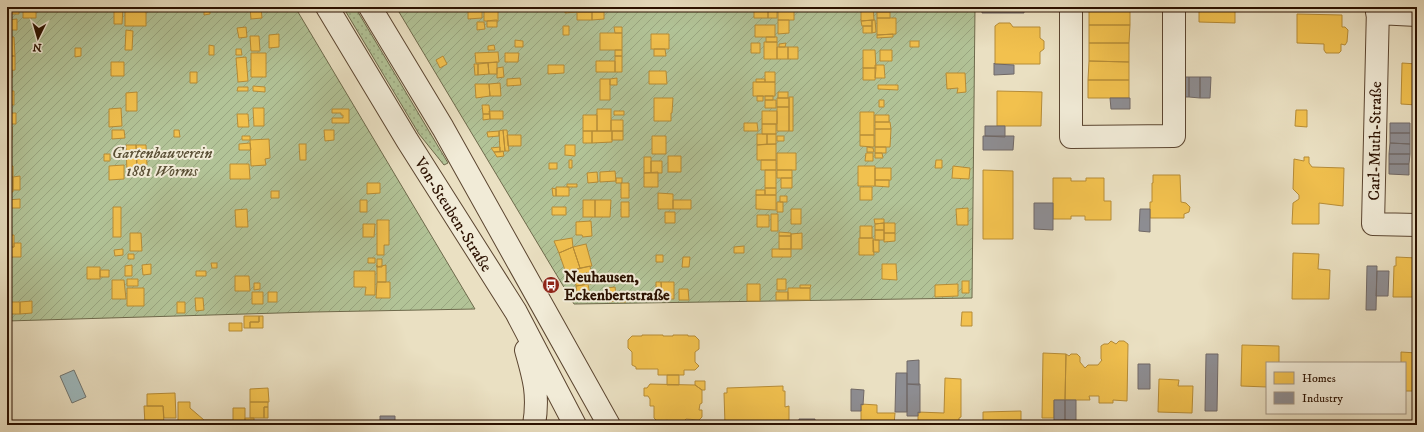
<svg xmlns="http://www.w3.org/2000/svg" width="1424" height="432" viewBox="0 0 1424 432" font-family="'IM FELL DW Pica',serif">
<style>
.grass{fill:url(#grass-dots);stroke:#6e6a4c}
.garden{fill:url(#garden-furrows);stroke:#6e6a4c}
.water{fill:#9ebabf;stroke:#707673}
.homes{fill:#f2c14e;stroke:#b68c37}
.industry{fill:#8d8d92;stroke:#706866}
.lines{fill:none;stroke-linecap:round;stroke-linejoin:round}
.minor-casing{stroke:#5b4530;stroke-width:24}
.minor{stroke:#f1ebd7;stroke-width:22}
.labels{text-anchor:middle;stroke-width:4;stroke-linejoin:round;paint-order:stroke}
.street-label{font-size:16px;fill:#2b1100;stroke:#f1ebd7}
.park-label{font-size:16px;font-style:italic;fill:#5a4f35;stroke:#f1ebd7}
.poi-label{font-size:16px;font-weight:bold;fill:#2b1100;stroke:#f1ebd7;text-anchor:start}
</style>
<defs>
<pattern id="grass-dots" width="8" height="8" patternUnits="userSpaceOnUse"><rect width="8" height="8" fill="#b2c397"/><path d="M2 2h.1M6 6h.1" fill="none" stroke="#99a680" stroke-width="1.8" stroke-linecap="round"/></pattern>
<pattern id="garden-furrows" width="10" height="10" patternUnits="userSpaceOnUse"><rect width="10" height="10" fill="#b2c397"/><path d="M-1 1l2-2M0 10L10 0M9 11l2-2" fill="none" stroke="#99a680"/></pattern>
</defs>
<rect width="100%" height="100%" fill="#eae0c2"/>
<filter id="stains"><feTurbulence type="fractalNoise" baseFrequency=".005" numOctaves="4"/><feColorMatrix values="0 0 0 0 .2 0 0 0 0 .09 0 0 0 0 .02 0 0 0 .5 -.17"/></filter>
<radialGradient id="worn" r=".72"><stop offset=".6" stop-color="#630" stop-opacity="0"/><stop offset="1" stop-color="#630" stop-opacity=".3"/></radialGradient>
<path class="grass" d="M 343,7 L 355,7 L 448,163 L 444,165 L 419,134 Z"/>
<path class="garden" d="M 7,7 L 295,7 L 475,309 L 313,312 L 7,321 Z
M 396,7 L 975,7 L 972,298 L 574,304 Z"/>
<path class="water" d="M 74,370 L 86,397 L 72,403 L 60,376 Z"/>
<path class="homes" d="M 7,7 L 19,7 L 19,14 L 7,14 Z
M 114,7 L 123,7 L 122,24 L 114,24 Z
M 125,7 L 146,7 L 146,26 L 125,26 Z
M 250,7 L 261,7 L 262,18 L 251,19 Z
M 468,7 L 482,7 L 482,18 L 468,19 Z
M 484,7 L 495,7 L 495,11 L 498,11 L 498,21 L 484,21 Z
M 495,7 L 505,7 L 506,11 L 495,11 Z
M 565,7 L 577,7 L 577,12 L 565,13 Z
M 577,7 L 592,7 L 592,12 L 577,12 Z
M 653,7 L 675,7 L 675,10 L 653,9 Z
M 754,7 L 768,7 L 768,18 L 754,18 Z
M 768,7 L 777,7 L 777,18 L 768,18 Z
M 778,7 L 794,7 L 794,20 L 778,20 Z
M 861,7 L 873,7 L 874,20 L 861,21 Z
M 1089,7 L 1130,7 L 1130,25 L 1089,25 Z
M 1199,7 L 1235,7 L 1235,23 L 1199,22 Z
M 204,8 L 210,8 L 210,14 L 204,15 Z
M 23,10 L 36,10 L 36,18 L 23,18 Z
M 577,12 L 592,12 L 592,20 L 577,20 Z
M 592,12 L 604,12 L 604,19 L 592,20 Z
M 877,12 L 890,12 L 890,18 L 877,18 Z
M 1297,14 L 1342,15 L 1342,27 L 1345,27 L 1348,30 L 1347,42 L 1345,45 L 1341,44 L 1341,51 L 1339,53 L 1326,53 L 1324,50 L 1324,44 L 1297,43 Z
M 877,18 L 896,18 L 896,34 L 877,35 Z
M 17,19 L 17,30 L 7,30 L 7,20 Z
M 495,20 L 497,20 L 497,27 L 487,27 L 487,21 Z
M 778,20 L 789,20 L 789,33 L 778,34 Z
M 872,20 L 875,20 L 876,32 L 872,33 Z
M 872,20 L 872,26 L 862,26 L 861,21 Z
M 477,22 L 484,22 L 485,29 L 477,30 Z
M 999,23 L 1010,23 L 1013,27 L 1040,27 L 1040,38 L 1044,41 L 1044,49 L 1040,52 L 1040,64 L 995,64 L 995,26 Z
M 755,25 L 775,25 L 775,37 L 755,37 Z
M 1089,25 L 1130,25 L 1129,43 L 1089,43 Z
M 563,26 L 569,26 L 569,35 L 563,35 Z
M 863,26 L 872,26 L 872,33 L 863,33 Z
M 246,27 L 247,37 L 239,38 L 237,28 Z
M 614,27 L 622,27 L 622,33 L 615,33 Z
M 126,30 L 133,31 L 132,50 L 125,50 Z
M 600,33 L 622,33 L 622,50 L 600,50 Z
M 279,34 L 279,47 L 269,48 L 269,35 Z
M 651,34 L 669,34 L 669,49 L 651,49 Z
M 893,34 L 893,37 L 877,38 L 877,35 Z
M 250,36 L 259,36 L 260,51 L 251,51 Z
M 7,37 L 14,37 L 15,56 L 7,56 Z
M 766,37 L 777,37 L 777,42 L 766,42 Z
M 515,40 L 523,41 L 523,47 L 515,47 Z
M 910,41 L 919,41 L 919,47 L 910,47 Z
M 764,42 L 777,42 L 777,59 L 764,59 Z
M 751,43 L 760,43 L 760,53 L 751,53 Z
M 786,43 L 785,47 L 779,47 L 779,44 Z
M 1089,43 L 1129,43 L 1129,62 L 1089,61 Z
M 209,45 L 214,46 L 214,55 L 209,55 Z
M 494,45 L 495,50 L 488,50 L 488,46 Z
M 777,47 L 788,47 L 788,59 L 777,59 Z
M 788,47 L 798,47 L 798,59 L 788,59 Z
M 75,48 L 81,48 L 81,56 L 75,57 Z
M 236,49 L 241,49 L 242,55 L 236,55 Z
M 654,49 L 665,49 L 666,56 L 654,56 Z
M 615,50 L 622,50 L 622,56 L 615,56 Z
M 863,50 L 875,50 L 876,68 L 863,68 Z
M 880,50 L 892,50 L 892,61 L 880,61 Z
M 498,52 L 499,62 L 476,63 L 475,53 Z
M 251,53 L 266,53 L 266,77 L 251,77 Z
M 505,53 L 519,53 L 518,62 L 505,62 Z
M 7,56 L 15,56 L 15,70 L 7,71 Z
M 443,56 L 447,64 L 440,68 L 436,60 Z
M 615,56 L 622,56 L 622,72 L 615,72 Z
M 246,57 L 248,81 L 238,82 L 236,58 Z
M 596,61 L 615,61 L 615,72 L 596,72 Z
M 1089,61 L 1129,62 L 1129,80 L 1088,80 Z
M 111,62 L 124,62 L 124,76 L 111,76 Z
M 497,62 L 497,74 L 489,74 L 488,63 Z
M 488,63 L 489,74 L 478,75 L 478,64 Z
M 1402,63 L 1417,64 L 1417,105 L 1401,104 Z
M 474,64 L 478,64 L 478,75 L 475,75 Z
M 548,65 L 564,65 L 564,73 L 548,74 Z
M 875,65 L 884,65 L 885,78 L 875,78 Z
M 503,67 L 504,77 L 497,78 L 497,68 Z
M 863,68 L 876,68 L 875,80 L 863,80 Z
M 12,70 L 12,78 L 7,78 L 7,71 Z
M 649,71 L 666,71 L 667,84 L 649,84 Z
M 190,72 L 197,72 L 197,83 L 190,83 Z
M 765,72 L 775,72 L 775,82 L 765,82 Z
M 946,73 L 965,73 L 966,92 L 957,93 L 958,88 L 947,89 Z
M 520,78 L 521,85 L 507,86 L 507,79 Z
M 617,78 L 617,85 L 610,85 L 610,79 Z
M 600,79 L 610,79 L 610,100 L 600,100 Z
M 756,79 L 765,79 L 765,82 L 756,82 Z
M 1088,80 L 1129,80 L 1129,98 L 1088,98 Z
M 753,82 L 775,82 L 775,96 L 753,96 Z
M 500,83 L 501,96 L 490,96 L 489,84 Z
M 475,84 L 489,84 L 490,96 L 476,98 Z
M 878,85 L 898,85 L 898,90 L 878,89 Z
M 253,86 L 265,87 L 265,92 L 253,91 Z
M 238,87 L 248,87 L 248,91 L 237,91 Z
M 7,91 L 14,91 L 14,105 L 11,105 L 11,113 L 7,113 Z
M 997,91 L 1042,92 L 1041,126 L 997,126 Z
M 137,92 L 137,111 L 126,111 L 126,93 Z
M 778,92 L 788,92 L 788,98 L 778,98 Z
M 757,96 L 763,96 L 763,101 L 757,101 Z
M 765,96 L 773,96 L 773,100 L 765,100 Z
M 789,97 L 793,97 L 793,131 L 789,131 Z
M 654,98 L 673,98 L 672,113 L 671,113 L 671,121 L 654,121 Z
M 777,98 L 789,98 L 789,107 L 777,107 Z
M 765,100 L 776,100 L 776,108 L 765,108 Z
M 879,100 L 884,100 L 884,107 L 879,107 Z
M 482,105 L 489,105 L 490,114 L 483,114 Z
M 777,107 L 789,107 L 789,131 L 777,131 Z
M 121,108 L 122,126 L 109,127 L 109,109 Z
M 253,108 L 264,108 L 264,126 L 254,126 Z
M 332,109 L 349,109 L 349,123 L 332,123 L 332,118 L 343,118 L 343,115 L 341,115 L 341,113 L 332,113 Z
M 597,109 L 611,109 L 611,131 L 597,131 Z
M 1296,110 L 1307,110 L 1307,127 L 1295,126 Z
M 489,111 L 503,111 L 503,119 L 490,119 Z
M 614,111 L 624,111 L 624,115 L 614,115 Z
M 762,111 L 777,111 L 777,124 L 762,124 Z
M 860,112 L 874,112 L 874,135 L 860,135 Z
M 7,113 L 16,113 L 16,124 L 7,124 Z
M 237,114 L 248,114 L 249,127 L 238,127 Z
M 483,114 L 490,114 L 490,119 L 483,120 Z
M 583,115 L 597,115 L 597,131 L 583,131 Z
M 875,115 L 889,115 L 889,122 L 875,122 Z
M 611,120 L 623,120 L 623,131 L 611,131 Z
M 875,122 L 890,122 L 891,129 L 875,129 Z
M 744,123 L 757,123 L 758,131 L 744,131 Z
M 762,124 L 776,124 L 776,134 L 762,134 Z
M 7,127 L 12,127 L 12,140 L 7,140 Z
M 875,129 L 891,129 L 890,147 L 875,147 Z
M 112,130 L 124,130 L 125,138 L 112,139 Z
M 174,130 L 179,130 L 180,137 L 174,137 Z
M 324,130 L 334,130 L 334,140 L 325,141 Z
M 503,130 L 507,130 L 509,151 L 505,151 Z
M 503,130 L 505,151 L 500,152 L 499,131 Z
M 499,131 L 499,136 L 488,137 L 487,132 Z
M 583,131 L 592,131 L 592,143 L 583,143 Z
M 592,131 L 612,131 L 612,142 L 592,143 Z
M 612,131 L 623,131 L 623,140 L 612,140 Z
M 757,134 L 767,134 L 767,144 L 757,145 Z
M 767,134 L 776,134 L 776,144 L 767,144 Z
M 507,135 L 521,135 L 521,146 L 508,146 Z
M 860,135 L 874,135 L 874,147 L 860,146 Z
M 242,136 L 250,136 L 250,140 L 242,140 Z
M 652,136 L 666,136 L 666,154 L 652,154 Z
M 777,136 L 784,136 L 784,141 L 777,141 Z
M 269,139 L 270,158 L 265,159 L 266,165 L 251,166 L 250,140 Z
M 250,143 L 251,150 L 239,150 L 239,144 Z
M 299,144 L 306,144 L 306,160 L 300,160 Z
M 776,144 L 776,160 L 757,160 L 757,145 Z
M 126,145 L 136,145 L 137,171 L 127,172 Z
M 136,145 L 146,145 L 147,165 L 137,165 Z
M 565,145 L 575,145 L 575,156 L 565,155 Z
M 500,147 L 500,152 L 494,152 L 491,148 Z
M 867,147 L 873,148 L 874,152 L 867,152 Z
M 875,147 L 886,147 L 886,153 L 875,153 Z
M 503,151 L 504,156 L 497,157 L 494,152 Z
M 123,152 L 123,158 L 114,158 L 114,153 Z
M 777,153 L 796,153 L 796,170 L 777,170 Z
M 866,153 L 873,153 L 873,161 L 865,161 Z
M 875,153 L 882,153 L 883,158 L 875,158 Z
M 104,154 L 110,154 L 110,161 L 104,161 Z
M 668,156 L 681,156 L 681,172 L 668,172 Z
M 644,157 L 651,157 L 651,173 L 644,173 Z
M 1304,157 L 1309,157 L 1309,163 L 1312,167 L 1344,168 L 1343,206 L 1319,203 L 1319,224 L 1292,224 L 1293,203 L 1299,199 L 1299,195 L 1293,189 L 1294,159 L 1304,161 Z
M 569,160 L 572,160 L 572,168 L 569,168 Z
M 761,160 L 776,160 L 776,170 L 761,170 Z
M 936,160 L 942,160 L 942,168 L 935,168 Z
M 651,161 L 662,161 L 662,173 L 651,173 Z
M 549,163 L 557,163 L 557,169 L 549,169 Z
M 230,164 L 249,164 L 250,179 L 230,179 Z
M 124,165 L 124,179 L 109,180 L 109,166 Z
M 7,166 L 13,166 L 13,177 L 7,177 Z
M 858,166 L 875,166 L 875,186 L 858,186 Z
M 953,166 L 970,168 L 969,179 L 952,178 Z
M 875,168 L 891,168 L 891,180 L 875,180 Z
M 765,170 L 776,170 L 776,188 L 765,188 Z
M 777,170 L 792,170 L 792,178 L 777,178 Z
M 983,170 L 1013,171 L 1013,239 L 983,239 Z
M 615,171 L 616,181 L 600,182 L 600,172 Z
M 597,172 L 598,182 L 588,183 L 587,173 Z
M 658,172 L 658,187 L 644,187 L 644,173 Z
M 1153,175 L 1180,175 L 1181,202 L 1186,203 L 1190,207 L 1189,212 L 1184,214 L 1184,218 L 1150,218 L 1150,202 L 1152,202 L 1152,183 L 1153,183 Z
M 20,176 L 20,190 L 13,190 L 13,177 Z
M 7,177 L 13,177 L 13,192 L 7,192 Z
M 616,178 L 622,178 L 622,183 L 616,183 Z
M 781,178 L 792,178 L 792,188 L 781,188 Z
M 1053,178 L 1071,178 L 1071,181 L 1086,181 L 1086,178 L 1104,178 L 1104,201 L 1111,201 L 1111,220 L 1085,220 L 1085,216 L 1071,216 L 1071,219 L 1053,219 Z
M 875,180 L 889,180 L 889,187 L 875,186 Z
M 367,183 L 380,183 L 380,193 L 367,194 Z
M 621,183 L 629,183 L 629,198 L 621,198 Z
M 567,184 L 577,184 L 577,187 L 567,187 Z
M 556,187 L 569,187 L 569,196 L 556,196 Z
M 860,187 L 872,187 L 872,200 L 860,200 Z
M 552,188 L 556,189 L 556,196 L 553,196 Z
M 765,188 L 776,188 L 776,195 L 765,195 Z
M 756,190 L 765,190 L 765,195 L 756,195 Z
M 271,191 L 279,191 L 279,198 L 271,198 Z
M 658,193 L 673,194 L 673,209 L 658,209 Z
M 756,195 L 776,195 L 776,210 L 756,209 Z
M 780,196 L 787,196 L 787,202 L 780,202 Z
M 20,199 L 20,208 L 7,208 L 7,200 Z
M 360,200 L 367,200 L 367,212 L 360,212 Z
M 583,200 L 595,200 L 595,217 L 583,217 Z
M 595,200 L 611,200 L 610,217 L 595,217 Z
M 673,200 L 691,200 L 691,209 L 673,209 Z
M 621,202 L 629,202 L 629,217 L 621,217 Z
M 777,202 L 783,202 L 783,212 L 777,212 Z
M 113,207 L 121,207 L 121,237 L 113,237 Z
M 552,207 L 566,207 L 566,215 L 552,215 Z
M 968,208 L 968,225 L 957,225 L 956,209 Z
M 247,209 L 248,227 L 236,227 L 235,210 Z
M 791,209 L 801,209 L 801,224 L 791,224 Z
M 665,212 L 675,212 L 675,223 L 665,223 Z
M 771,214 L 778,214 L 778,231 L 771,231 Z
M 757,215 L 769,215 L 769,227 L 757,227 Z
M 874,219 L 884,219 L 884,223 L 875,224 Z
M 377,220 L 389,220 L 389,245 L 384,245 L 384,255 L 377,255 Z
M 591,221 L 592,236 L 583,237 L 582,235 L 576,235 L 576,222 Z
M 884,223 L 895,223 L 895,233 L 884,233 Z
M 884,223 L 884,230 L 875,230 L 875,224 Z
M 363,224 L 375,224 L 374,237 L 363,237 Z
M 860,226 L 872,226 L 872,238 L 860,238 Z
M 875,230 L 884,230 L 884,240 L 875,240 Z
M 779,232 L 791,233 L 791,236 L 779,236 Z
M 130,233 L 141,233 L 142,251 L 130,251 Z
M 802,233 L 802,249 L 791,249 L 791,234 Z
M 884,233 L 895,233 L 895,241 L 884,242 Z
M 7,235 L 14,235 L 14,247 L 7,247 Z
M 779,236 L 791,236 L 791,249 L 779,249 Z
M 572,238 L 573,247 L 559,253 L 554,241 Z
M 859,238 L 873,238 L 874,255 L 859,255 Z
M 873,240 L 879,240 L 879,252 L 873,252 Z
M 14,243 L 21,243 L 21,257 L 10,257 L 10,247 L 14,247 Z
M 586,244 L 592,266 L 580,268 L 573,247 Z
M 744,246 L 744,253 L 734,253 L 734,247 Z
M 573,247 L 580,268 L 566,273 L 559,253 Z
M 123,249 L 123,255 L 115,256 L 114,250 Z
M 772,249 L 791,249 L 791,257 L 772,257 Z
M 1293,253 L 1319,254 L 1318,269 L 1330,270 L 1329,299 L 1292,299 Z
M 128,254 L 134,254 L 134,259 L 128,259 Z
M 656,255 L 663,255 L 663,262 L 656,262 Z
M 683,257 L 690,257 L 689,267 L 682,267 Z
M 1396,257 L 1417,258 L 1417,297 L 1393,297 L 1394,266 L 1396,266 Z
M 368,258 L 375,258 L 375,263 L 368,263 Z
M 377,259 L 382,259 L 382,267 L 377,267 Z
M 211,263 L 217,263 L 217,268 L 212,268 Z
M 151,264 L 151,274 L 143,275 L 142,265 Z
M 882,264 L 896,264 L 897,280 L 882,279 Z
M 132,265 L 132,276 L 125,276 L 125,266 Z
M 377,265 L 377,267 L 386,265 L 386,282 L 377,282 Z
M 590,266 L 591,272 L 575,275 L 574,270 Z
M 87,267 L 100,267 L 100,279 L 87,279 Z
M 100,270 L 109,270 L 109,277 L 100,277 Z
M 196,271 L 206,271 L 206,276 L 196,276 Z
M 354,271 L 375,271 L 375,295 L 365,295 L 366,287 L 354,287 Z
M 594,272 L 596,283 L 576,286 L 575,275 Z
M 235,276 L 249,276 L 250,291 L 235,291 Z
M 127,279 L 138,279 L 138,286 L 127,286 Z
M 777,279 L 786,279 L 786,290 L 777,290 Z
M 112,280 L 124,280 L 126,299 L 112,299 Z
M 962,281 L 969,281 L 969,293 L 962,293 Z
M 377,282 L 390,282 L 390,298 L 376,298 Z
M 656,282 L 661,282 L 662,294 L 656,294 Z
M 661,282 L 674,282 L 674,299 L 662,299 Z
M 254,283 L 260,283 L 260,289 L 254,290 Z
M 588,284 L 590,295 L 578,297 L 576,286 Z
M 747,284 L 760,284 L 760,301 L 747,301 Z
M 958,284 L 958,296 L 935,297 L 935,285 Z
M 800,285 L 811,285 L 810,288 L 800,288 Z
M 615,287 L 617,301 L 609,302 L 607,288 Z
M 127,288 L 144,288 L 144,306 L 127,306 Z
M 788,288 L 810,288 L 810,300 L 788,300 Z
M 679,289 L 688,289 L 689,300 L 679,300 Z
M 252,292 L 263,292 L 263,304 L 252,304 Z
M 268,292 L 277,292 L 277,302 L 268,302 Z
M 776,292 L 788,292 L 788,300 L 776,300 Z
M 625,295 L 626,302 L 620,302 L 620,296 Z
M 195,298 L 203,298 L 204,310 L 196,311 Z
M 32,301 L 32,313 L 20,314 L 20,302 Z
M 7,302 L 10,302 L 11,314 L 7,314 Z
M 10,302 L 20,302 L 20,314 L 11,314 Z
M 177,302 L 185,302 L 185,313 L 177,313 Z
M 962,312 L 972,312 L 972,326 L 961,326 Z
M 244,316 L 259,316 L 259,322 L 250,322 L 250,328 L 244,328 Z
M 259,316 L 263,316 L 263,328 L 250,328 L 250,322 L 259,322 Z
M 229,323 L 242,323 L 242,331 L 229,331 Z
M 642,335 L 663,335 L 663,336 L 673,336 L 673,335 L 688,335 L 688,336 L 695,336 L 699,340 L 699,349 L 695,352 L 695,362 L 699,366 L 695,370 L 684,370 L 684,375 L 658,375 L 658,369 L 636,369 L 636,367 L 632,365 L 632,352 L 628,348 L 628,340 L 632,336 L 642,336 Z
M 1111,341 L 1116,344 L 1119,341 L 1124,341 L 1128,344 L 1127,401 L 1113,400 L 1113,403 L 1099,403 L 1099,396 L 1089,396 L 1090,400 L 1065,400 L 1066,354 L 1069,356 L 1071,354 L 1077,354 L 1080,357 L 1080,362 L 1085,368 L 1088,365 L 1098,365 L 1102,360 L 1101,359 L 1101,346 L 1104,344 L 1108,344 Z
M 1242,345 L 1279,346 L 1279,363 L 1267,363 L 1267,387 L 1241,386 Z
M 1401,352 L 1417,353 L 1417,391 L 1405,391 L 1405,363 L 1401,363 Z
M 1043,353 L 1066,354 L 1065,400 L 1054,400 L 1054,418 L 1042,418 Z
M 667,375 L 679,375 L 679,385 L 667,385 Z
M 945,378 L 961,379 L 961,417 L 959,418 L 959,425 L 918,425 L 918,412 L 944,413 Z
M 1159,379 L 1179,380 L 1178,386 L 1193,386 L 1192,413 L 1158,412 Z
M 695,381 L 705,381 L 705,390 L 702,390 L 695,385 Z
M 650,384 L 695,385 L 702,390 L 702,403 L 700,404 L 699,410 L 702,410 L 702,417 L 699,420 L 686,419 L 682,423 L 671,423 L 667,420 L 663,423 L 659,423 L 654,418 L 654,406 L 650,406 L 650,399 L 648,396 L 644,396 L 644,388 L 647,388 Z
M 783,386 L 783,391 L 785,391 L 785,407 L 789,406 L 789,425 L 725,425 L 724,393 L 727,393 L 727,388 Z
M 268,388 L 269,402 L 250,402 L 250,389 Z
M 175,393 L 176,418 L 164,418 L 163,406 L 147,406 L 147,394 Z
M 178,402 L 190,402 L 190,408 L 204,420 L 204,425 L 178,425 Z
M 250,402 L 268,402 L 268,407 L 264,407 L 264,418 L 250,418 Z
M 861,404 L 877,405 L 877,413 L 895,413 L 894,425 L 861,425 Z
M 144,406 L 163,406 L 164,425 L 145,425 Z
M 264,407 L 268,407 L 268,418 L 264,418 Z
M 233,408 L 245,408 L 245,425 L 233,425 Z
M 1021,411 L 1021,425 L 983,425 L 983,412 Z
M 245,418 L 254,418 L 254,425 L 245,425 Z
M 204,420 L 218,420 L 218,425 L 204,425 Z
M 218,420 L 233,420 L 233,425 L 218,425 Z"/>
<path class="industry" d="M 982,7 L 1024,7 L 1024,13 L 982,13 Z
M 994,63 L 995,64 L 1014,65 L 1014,74 L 994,75 Z
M 1179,77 L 1189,77 L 1189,97 L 1178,97 Z
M 1189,77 L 1200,77 L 1200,98 L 1189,97 Z
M 1200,77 L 1211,77 L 1210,98 L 1200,98 Z
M 1110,98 L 1130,98 L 1130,109 L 1111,109 Z
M 1390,123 L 1410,123 L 1410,133 L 1390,133 Z
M 985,126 L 1005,126 L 1005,137 L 985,136 Z
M 1390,133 L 1410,133 L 1410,144 L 1390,143 Z
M 983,136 L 1014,136 L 1013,150 L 983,150 Z
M 1390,143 L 1410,144 L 1410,154 L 1389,154 Z
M 1389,154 L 1410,154 L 1409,164 L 1389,164 Z
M 1389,164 L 1409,164 L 1409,175 L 1389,174 Z
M 1034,203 L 1053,203 L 1053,230 L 1034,229 Z
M 1140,209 L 1150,209 L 1150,232 L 1139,231 Z
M 1367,266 L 1377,266 L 1376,310 L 1366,310 Z
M 1377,271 L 1389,271 L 1388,296 L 1376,296 Z
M 1206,354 L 1218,354 L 1217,411 L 1205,411 Z
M 919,360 L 919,385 L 907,384 L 907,361 Z
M 1138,364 L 1150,364 L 1150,389 L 1138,389 Z
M 896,373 L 907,373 L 907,412 L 895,412 Z
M 907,384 L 920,384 L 920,413 L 918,412 L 918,416 L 907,416 Z
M 851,389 L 864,390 L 863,405 L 861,404 L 861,411 L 851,411 Z
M 1054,400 L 1065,400 L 1065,420 L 1054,421 Z
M 1065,400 L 1076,400 L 1076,421 L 1065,420 Z
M 380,416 L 395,416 L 395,425 L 380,425 Z
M 799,419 L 815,419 L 815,425 L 799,425 Z"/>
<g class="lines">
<g class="minor-casing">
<path id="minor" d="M 327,7 L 407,140 L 516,312 L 575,425
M 370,7 L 443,128 L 609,425
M 1071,7 L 1071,137 L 1174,136 L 1174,7
M 1378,7 L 1373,224 L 1417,225
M 1377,13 L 1417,15
M 526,350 C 534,378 539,395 534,425"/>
</g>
<use href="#minor" class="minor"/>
</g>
<defs>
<g id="bus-disc" transform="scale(0.9)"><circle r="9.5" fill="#8f2418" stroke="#f1ebd7"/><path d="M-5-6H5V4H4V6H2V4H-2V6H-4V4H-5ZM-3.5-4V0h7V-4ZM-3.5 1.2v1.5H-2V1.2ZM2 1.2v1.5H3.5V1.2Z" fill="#fff"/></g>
</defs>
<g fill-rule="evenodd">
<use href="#bus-disc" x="551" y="285"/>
</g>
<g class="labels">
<g class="street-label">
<text transform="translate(1374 141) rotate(-89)" y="6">Carl-Muth-Straße</text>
<text transform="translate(454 214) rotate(58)" y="6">Von-Steuben-Straße</text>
</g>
<g class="park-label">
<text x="162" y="158">Gartenbauverein<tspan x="162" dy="18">1881 Worms</tspan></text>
</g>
<g class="poi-label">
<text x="564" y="282">Neuhausen,<tspan x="564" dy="18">Eckenbertstraße</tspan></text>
</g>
</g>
<rect width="1424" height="432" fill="none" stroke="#eae0c2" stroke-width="24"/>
<rect x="8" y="8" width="1408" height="416" fill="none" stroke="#2b1100" stroke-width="2"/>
<rect x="12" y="12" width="1400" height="408" fill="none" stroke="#2b1100"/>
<rect x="1266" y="362" width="140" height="52" fill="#f1ebd7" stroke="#a29481"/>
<rect x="1274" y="372" width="20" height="12" fill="#f2c14e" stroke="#a29481"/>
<text x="1302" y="382" font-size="12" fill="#2b1100">Homes</text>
<rect x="1274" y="392" width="20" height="12" fill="#8d8d92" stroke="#a29481"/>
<text x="1302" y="402" font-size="12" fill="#2b1100">Industry</text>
<g transform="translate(38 38) rotate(185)" stroke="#f1ebd7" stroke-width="3" paint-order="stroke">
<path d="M0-3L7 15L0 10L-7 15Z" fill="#2b1100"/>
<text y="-6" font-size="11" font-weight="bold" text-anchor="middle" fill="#2b1100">N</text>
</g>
<rect width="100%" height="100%" filter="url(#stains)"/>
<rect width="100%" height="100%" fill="url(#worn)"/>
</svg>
